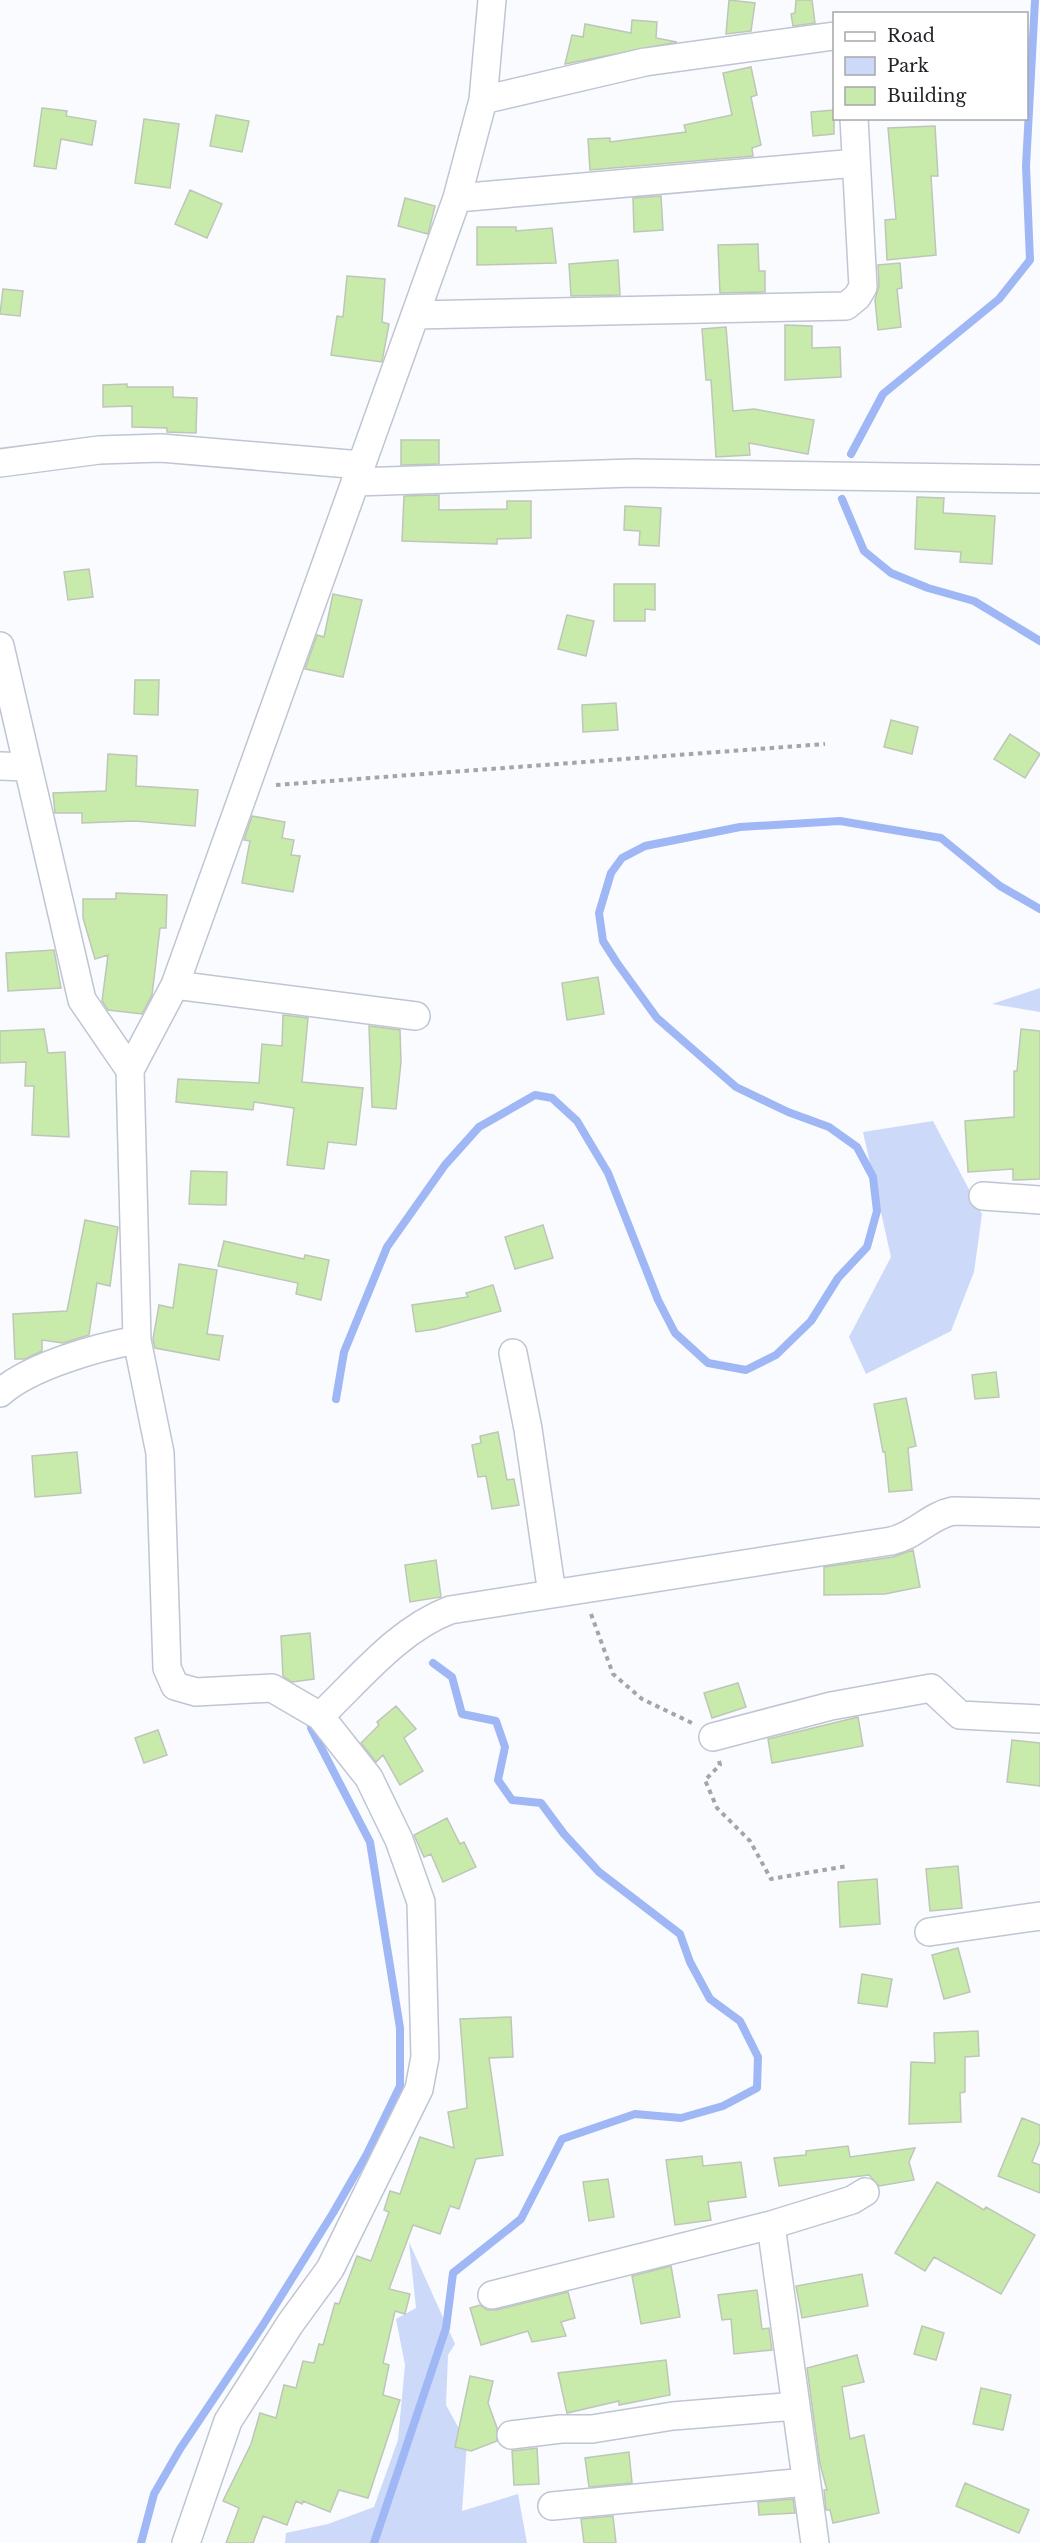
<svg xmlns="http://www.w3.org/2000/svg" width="1040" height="2543" viewBox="0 0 1040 2543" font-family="'Libre Baskerville',serif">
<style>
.green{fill:#ccd9f9}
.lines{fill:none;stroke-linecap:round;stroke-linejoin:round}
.stream{stroke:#9fb7f5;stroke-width:8}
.building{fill:#c8ebab;stroke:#bec6b8;stroke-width:1.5}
.minor-casing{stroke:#bfc5d3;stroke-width:30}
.path{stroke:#a3a5a9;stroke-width:4;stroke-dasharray:4.5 4.5;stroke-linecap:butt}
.minor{stroke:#fff;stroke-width:27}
</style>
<rect width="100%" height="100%" fill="#f9fbfe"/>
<path class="green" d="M 1040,988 L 1040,1012 L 992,1004 Z
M 933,1121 L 982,1214 L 974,1272 L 951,1331 L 866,1374 L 849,1337 L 891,1257 L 863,1132 Z
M 409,2242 L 455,2344 L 448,2355 L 446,2405 L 467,2443 L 462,2511 L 518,2494 L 527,2543 L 285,2543 L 286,2533 L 328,2524 L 374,2507 L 398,2440 L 405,2365 L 396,2319 L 416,2308 Z"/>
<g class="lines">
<path class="stream" d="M 851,454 L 883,394 L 999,299 L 1030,260 L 1026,166 L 1035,0
M 842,499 L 864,551 L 891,573 L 928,588 L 974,601 L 1040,641
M 336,1399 L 344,1352 L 387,1247 L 445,1165 L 479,1127 L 535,1095 L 552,1098 L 577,1121 L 608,1173 L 658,1300 L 675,1333 L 708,1363 L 746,1370 L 776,1355 L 811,1321 L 838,1278 L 867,1247 L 877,1211 L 873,1177 L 857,1147 L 829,1127 L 788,1112 L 736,1087 L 657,1018 L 617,963 L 603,941 L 599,913 L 611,873 L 622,858 L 645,846 L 740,827 L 840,821 L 941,838 L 1000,886 L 1040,909
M 141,2543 L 154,2494 L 180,2449 L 263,2325 L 333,2213 L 367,2154 L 400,2086 L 400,2028 L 370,1842 L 311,1728
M 374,2543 L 446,2328 L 453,2273 L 521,2219 L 562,2139 L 635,2114 L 681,2118 L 723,2106 L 757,2088 L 758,2057 L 740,2021 L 710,1999 L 690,1962 L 680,1934 L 599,1872 L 564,1834 L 541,1803 L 512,1800 L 498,1780 L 505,1747 L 496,1721 L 462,1714 L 452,1677 L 433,1663"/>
</g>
<path class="building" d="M 729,0 L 755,3 L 751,31 L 726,34 Z
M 796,0 L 812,0 L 815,23 L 793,26 L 791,14 L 795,13 Z
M 632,20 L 657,22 L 656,38 L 677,42 L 565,64 L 572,35 L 583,37 L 585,24 L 631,33 Z
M 751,67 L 757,95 L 751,97 L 761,145 L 752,148 L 753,156 L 590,170 L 588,139 L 610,138 L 610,142 L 686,132 L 684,125 L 732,115 L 723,73 Z
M 42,108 L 67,111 L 66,116 L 96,121 L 92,145 L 61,139 L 56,169 L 34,166 Z
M 834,110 L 834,134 L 813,136 L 811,112 Z
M 216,115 L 249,121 L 242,152 L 210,146 Z
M 144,119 L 179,124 L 170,188 L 135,183 Z
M 935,126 L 938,176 L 931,176 L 936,255 L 887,260 L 885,220 L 896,219 L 888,128 Z
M 190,190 L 222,204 L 207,238 L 175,224 Z
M 661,196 L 663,230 L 634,232 L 633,198 Z
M 405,198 L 435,206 L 428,234 L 398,226 Z
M 477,227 L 516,227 L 516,231 L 552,228 L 556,263 L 477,265 Z
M 758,244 L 759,271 L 765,271 L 765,292 L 720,293 L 718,245 Z
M 618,260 L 620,295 L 571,296 L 569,264 Z
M 900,263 L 902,288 L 897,289 L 901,327 L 878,330 L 875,300 L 879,286 L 878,265 Z
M 347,276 L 385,279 L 382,322 L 389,324 L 382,362 L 331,355 L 337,316 L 343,317 Z
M 3,289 L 23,291 L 20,316 L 0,314 Z
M 785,325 L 812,326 L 812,348 L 840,347 L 841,377 L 785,380 Z
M 726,327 L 733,411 L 754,409 L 814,420 L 808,454 L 749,443 L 750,455 L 716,457 L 711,380 L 706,380 L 702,329 Z
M 127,384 L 127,387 L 173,387 L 173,397 L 197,398 L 196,433 L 167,432 L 167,428 L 132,427 L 132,406 L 103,407 L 103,385 Z
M 401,440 L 439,440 L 439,464 L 401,465 Z
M 439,495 L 439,510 L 507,509 L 507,501 L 531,501 L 531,538 L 497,539 L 497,544 L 402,541 L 404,496 Z
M 917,497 L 944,498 L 943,513 L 995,516 L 992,564 L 960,562 L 961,552 L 915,549 Z
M 625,506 L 661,508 L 659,546 L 639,545 L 640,531 L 624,530 Z
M 89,569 L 93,597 L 68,600 L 64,572 Z
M 614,584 L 655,584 L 655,610 L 645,609 L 645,621 L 614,621 Z
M 333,594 L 362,600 L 343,677 L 305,669 L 317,635 L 324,637 Z
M 567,615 L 594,621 L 586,656 L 558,649 Z
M 135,680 L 159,680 L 158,715 L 134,714 Z
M 616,703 L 618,730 L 583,732 L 582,705 Z
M 891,720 L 918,727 L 912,754 L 884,747 Z
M 1010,734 L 1040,754 L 1025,778 L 994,759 Z
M 108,754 L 137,756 L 136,786 L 198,790 L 195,826 L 135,821 L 82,823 L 82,813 L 55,813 L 53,793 L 106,791 Z
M 252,816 L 285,822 L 282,838 L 294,840 L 291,855 L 300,856 L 293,892 L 242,883 L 250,841 L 244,840 Z
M 116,893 L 167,895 L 166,928 L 160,928 L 152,995 L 142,1014 L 108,1010 L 102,1001 L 108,955 L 95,959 L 83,918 L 83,899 L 116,899 Z
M 54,950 L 61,988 L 8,991 L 6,953 Z
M 598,977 L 604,1014 L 567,1020 L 562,983 Z
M 283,1015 L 308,1018 L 302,1082 L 363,1088 L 356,1145 L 328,1142 L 324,1169 L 287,1165 L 294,1108 L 254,1102 L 253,1110 L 176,1102 L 178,1079 L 259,1083 L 262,1044 L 282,1046 Z
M 369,1026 L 400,1030 L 401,1062 L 396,1109 L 372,1107 Z
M 44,1029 L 48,1053 L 65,1052 L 69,1137 L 32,1135 L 34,1086 L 25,1086 L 26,1062 L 0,1063 L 0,1031 Z
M 1021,1029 L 1040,1031 L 1040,1179 L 1013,1180 L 1013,1169 L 968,1172 L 965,1121 L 1014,1117 L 1014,1071 L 1017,1071 Z
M 191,1171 L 227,1172 L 226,1205 L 189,1204 Z
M 85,1220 L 118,1227 L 110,1286 L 97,1283 L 89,1335 L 63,1343 L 42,1340 L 42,1351 L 25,1359 L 15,1359 L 13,1314 L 67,1311 Z
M 543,1225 L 553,1258 L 515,1269 L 505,1237 Z
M 224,1241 L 304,1259 L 305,1255 L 329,1260 L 321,1300 L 296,1294 L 298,1283 L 218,1266 Z
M 179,1264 L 217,1270 L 207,1334 L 223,1336 L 219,1360 L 155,1348 L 153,1339 L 159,1305 L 173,1308 Z
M 493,1285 L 501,1311 L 436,1329 L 416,1332 L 412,1305 L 468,1297 L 466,1293 Z
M 996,1372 L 999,1397 L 975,1399 L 972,1375 Z
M 906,1398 L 916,1446 L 908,1448 L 912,1490 L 889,1492 L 885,1452 L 883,1452 L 874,1404 Z
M 498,1432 L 507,1480 L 514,1479 L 519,1505 L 492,1509 L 486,1476 L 478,1477 L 472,1445 L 481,1443 L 480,1436 Z
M 77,1452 L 81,1493 L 35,1497 L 32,1456 Z
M 913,1550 L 920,1587 L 885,1594 L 824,1595 L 824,1567 L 893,1557 Z
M 436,1560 L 441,1597 L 410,1602 L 405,1565 Z
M 310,1633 L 314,1679 L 292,1682 L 283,1676 L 281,1636 Z
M 738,1683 L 746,1707 L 712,1718 L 704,1693 Z
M 396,1706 L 416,1729 L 404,1738 L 423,1771 L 400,1785 L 383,1755 L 376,1762 L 361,1743 L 379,1725 L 377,1722 Z
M 858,1717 L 863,1746 L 772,1763 L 768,1739 Z
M 158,1730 L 167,1755 L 144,1763 L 135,1738 Z
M 1012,1740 L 1040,1743 L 1040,1786 L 1007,1782 Z
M 447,1818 L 460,1844 L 464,1842 L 476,1867 L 443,1882 L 431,1854 L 424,1857 L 414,1835 Z
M 958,1866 L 962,1908 L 930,1911 L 926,1869 Z
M 877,1879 L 880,1924 L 840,1927 L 838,1882 Z
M 958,1948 L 970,1992 L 944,1999 L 932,1955 Z
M 862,1974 L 892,1979 L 887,2007 L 858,2003 Z
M 511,2017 L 513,2057 L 489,2058 L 503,2155 L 476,2159 L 459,2209 L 450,2206 L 440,2234 L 413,2225 L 389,2289 L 410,2294 L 405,2314 L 395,2311 L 383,2363 L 389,2365 L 383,2395 L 400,2400 L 368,2498 L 339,2490 L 330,2512 L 303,2501 L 302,2504 L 296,2501 L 287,2525 L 263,2516 L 253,2543 L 226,2543 L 239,2508 L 223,2501 L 251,2444 L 260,2413 L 276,2418 L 284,2385 L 296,2388 L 303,2361 L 314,2363 L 319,2344 L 323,2345 L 335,2303 L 339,2304 L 357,2256 L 371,2261 L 389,2212 L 384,2210 L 390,2191 L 400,2194 L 420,2137 L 454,2148 L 448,2112 L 467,2108 L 460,2019 Z
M 978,2031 L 979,2056 L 965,2057 L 965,2092 L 960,2093 L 961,2122 L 909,2124 L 911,2062 L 935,2063 L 934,2033 Z
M 1022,2118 L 1040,2125 L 1040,2142 L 1032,2162 L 1040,2165 L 1040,2193 L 998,2176 Z
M 848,2146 L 850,2157 L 915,2148 L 909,2162 L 914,2180 L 879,2186 L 869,2175 L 779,2186 L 774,2158 L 806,2155 L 806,2151 Z
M 702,2156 L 703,2166 L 741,2162 L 746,2197 L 708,2202 L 711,2220 L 675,2225 L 666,2160 Z
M 608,2179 L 614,2217 L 589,2221 L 583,2182 Z
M 937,2182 L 984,2210 L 986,2207 L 1035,2235 L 1001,2294 L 934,2257 L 925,2271 L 895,2253 Z
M 671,2266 L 680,2317 L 641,2324 L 632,2276 Z
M 862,2274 L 868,2306 L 802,2318 L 796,2286 Z
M 757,2290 L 762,2329 L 769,2328 L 772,2350 L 734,2354 L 731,2319 L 722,2320 L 718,2295 Z
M 568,2292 L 575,2318 L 561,2322 L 566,2336 L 532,2342 L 528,2331 L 481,2345 L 470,2308 L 480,2305 L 487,2310 L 496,2310 Z
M 922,2326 L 944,2333 L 936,2360 L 914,2354 Z
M 857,2355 L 864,2382 L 842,2387 L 850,2439 L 864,2435 L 879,2513 L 833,2523 L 830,2510 L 826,2510 L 824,2490 L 827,2490 L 820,2464 L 807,2368 Z
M 666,2360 L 670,2395 L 619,2405 L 619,2401 L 567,2413 L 558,2373 Z
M 470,2376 L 493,2381 L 488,2403 L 497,2428 L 497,2441 L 471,2451 L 455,2447 Z
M 981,2388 L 1011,2395 L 1003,2430 L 973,2424 Z
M 537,2448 L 539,2484 L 514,2485 L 512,2451 Z
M 629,2452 L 632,2483 L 589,2487 L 585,2458 Z
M 965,2483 L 1029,2510 L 1019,2533 L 956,2506 Z
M 793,2499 L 795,2513 L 759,2515 L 758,2502 Z
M 613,2516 L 616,2543 L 584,2543 L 581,2519 Z"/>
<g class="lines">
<g class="minor-casing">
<path id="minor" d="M 483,100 L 645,62 L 834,36
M 457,198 L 856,163
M 415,315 L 846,306 L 857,297 L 863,287 L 854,118
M 0,463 L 99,450 L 161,448 L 361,465
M 355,482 L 633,473 L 1040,479
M 0,646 L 82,1000 L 130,1070 L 175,985 L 457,198 L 483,100 L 492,0
M 0,766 L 27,767
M 175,985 L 416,1016
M 130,1070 L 137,1340 L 160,1453 L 167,1668 L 175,1686 L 196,1692 L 272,1688 L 320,1716 L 369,1778 L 399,1840 L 421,1902 L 425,2057 L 419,2089 L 330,2269 L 290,2324 L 228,2421 L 186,2543
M 983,1196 L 1040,1200
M 513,1353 L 528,1429 L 552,1594
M 0,1393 C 30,1366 98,1347 137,1340
M 320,1716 C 360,1678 398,1630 450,1610 L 891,1541 C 915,1536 929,1516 953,1511 L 1040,1513
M 713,1737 L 831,1706 L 931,1688 L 960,1715 L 1040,1719
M 929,1932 L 1040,1916
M 771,2225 L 815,2543
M 492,2295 L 771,2225 L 852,2200 L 865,2192
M 511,2435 L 561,2429 L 592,2429 L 673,2416 L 796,2406
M 552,2506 L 806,2482"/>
</g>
<path class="path" d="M 276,785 L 825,744
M 591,1614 L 613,1674 L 642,1699 L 692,1723
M 719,1761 L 720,1765 L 705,1780 L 717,1808 L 750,1841 L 771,1879 L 848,1866"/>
<use href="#minor" class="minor"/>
</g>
<rect x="833" y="12" width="195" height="108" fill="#ffffff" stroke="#a6a7a9" stroke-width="1.5"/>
<rect x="845" y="32" width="30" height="9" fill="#ffffff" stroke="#a6a7a9" stroke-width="1.5"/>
<text x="887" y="42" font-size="18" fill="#212429">Road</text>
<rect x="845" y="57" width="30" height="18" fill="#ccd9f9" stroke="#a6a7a9" stroke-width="1.5"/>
<text x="887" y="72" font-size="18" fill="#212429">Park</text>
<rect x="845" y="87" width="30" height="18" fill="#c8ebab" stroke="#a6a7a9" stroke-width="1.5"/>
<text x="887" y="102" font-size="18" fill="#212429">Building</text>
</svg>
